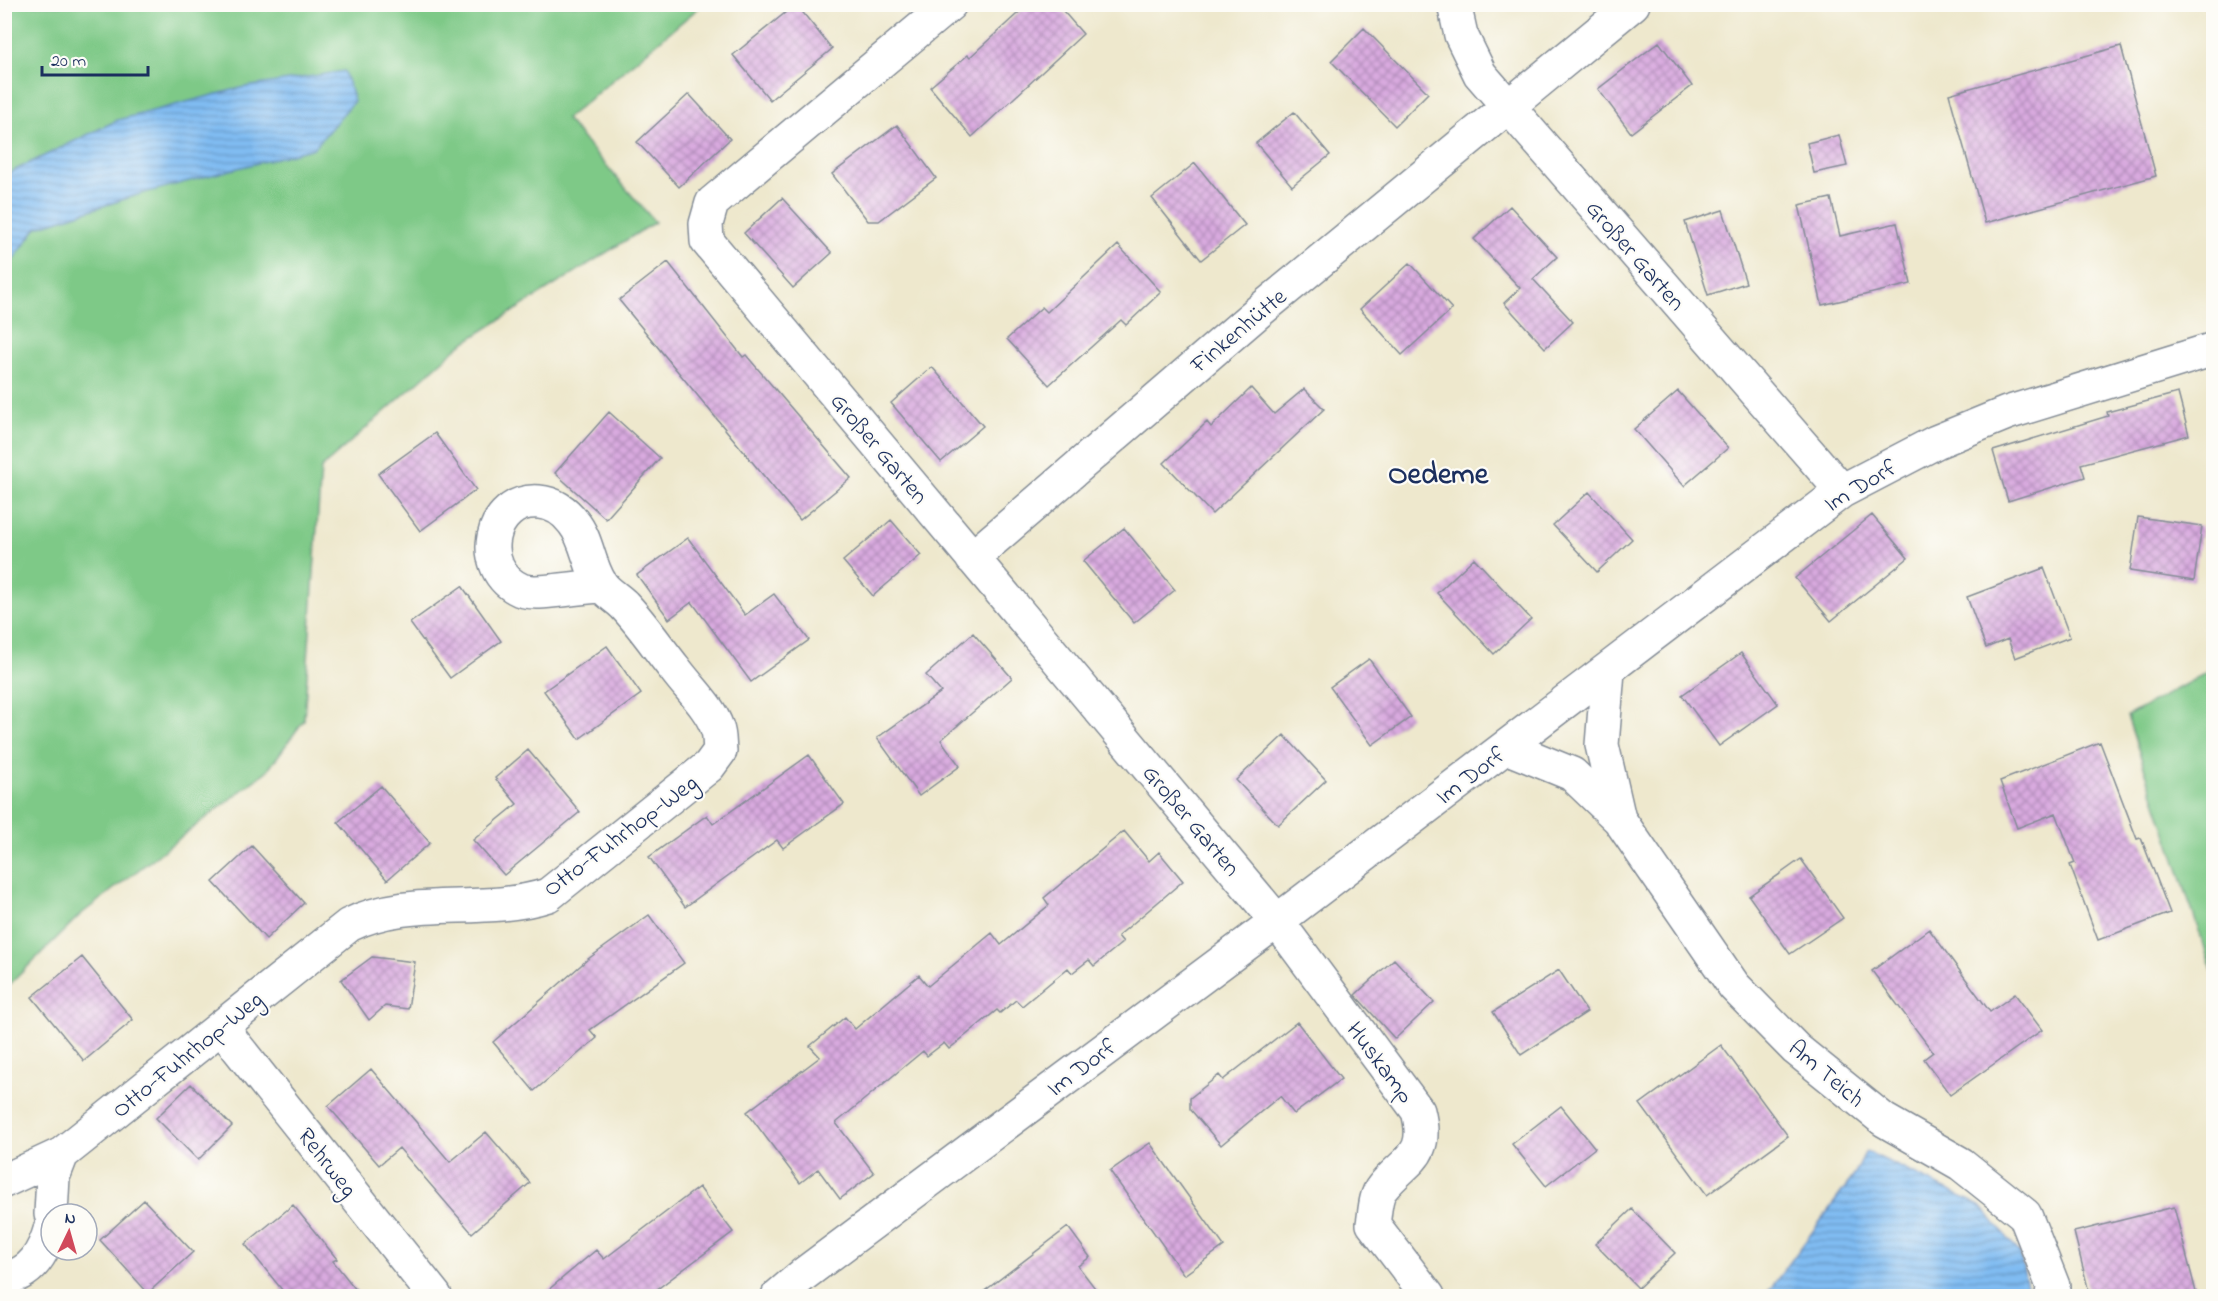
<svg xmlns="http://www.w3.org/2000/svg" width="2218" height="1301" viewBox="0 0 2218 1301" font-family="'Indie Flower',sans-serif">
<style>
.grass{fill:#7ec987;stroke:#4c7c72;stroke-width:1.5}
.water{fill:url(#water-rules);stroke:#4e76a8;stroke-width:1.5}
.building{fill:url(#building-cross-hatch)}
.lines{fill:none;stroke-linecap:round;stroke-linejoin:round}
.minor-casing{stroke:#848c96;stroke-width:36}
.minor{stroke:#fff;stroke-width:33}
.labels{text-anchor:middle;stroke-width:4.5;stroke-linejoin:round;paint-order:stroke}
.street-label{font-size:24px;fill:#1b2f5e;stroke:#fdfcf7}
.district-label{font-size:30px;font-weight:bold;fill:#1b2f5e;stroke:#fdfcf7}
</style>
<defs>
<pattern id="water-rules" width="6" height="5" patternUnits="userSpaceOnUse" patternTransform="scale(1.5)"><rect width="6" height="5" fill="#80bcf2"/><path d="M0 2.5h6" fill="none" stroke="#6899c7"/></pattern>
<pattern id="building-cross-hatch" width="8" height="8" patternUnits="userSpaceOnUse" patternTransform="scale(1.5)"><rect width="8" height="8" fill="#d9aadf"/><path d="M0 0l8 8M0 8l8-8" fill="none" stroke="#af8bb8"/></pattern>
</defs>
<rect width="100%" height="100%" fill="#fdfcf7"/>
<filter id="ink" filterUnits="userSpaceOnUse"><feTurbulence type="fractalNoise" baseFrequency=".0167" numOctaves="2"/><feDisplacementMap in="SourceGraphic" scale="12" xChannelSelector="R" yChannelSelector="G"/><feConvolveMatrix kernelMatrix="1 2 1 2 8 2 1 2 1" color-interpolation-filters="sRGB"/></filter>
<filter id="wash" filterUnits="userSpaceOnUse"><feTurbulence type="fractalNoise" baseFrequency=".008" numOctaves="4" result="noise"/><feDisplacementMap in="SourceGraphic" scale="24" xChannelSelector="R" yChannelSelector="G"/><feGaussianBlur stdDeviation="1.35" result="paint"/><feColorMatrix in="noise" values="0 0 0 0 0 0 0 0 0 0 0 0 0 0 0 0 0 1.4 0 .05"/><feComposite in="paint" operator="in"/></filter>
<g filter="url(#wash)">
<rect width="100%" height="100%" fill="#eee8cd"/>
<path class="grass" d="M 5,5 L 702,5 L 566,119 L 655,222 L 460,345 L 321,468 L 304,720 L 268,770 L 80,915 L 5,989 L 5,271 L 37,227 L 140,194 L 118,120 L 5,175 Z
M 2213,669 L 2213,973 L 2127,716 Z"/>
<path class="water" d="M 344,71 L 354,101 L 314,148 L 140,194 L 37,227 L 5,271 L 5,175 L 118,120 L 240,88 Z
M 1866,1151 L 1981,1206 L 2020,1253 L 2029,1296 L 1765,1296 L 1853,1177 Z"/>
<g id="blocks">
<path class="building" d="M 796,4 L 832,49 L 770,100 L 733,55 Z
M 1028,4 L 1057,4 L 1083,34 L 972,137 L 930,87 L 968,55 L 970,57 Z
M 1364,28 L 1428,93 L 1395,126 L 1331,61 Z
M 1659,42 L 1692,86 L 1631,133 L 1598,89 Z
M 2121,46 L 2156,176 L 1985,223 L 1949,94 Z
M 689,94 L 730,139 L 679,187 L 637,142 Z
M 1294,112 L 1330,155 L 1292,186 L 1256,143 Z
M 897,125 L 936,178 L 879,221 L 868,221 L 832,174 Z
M 1839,135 L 1847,166 L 1814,173 L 1807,143 Z
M 1195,163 L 1245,225 L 1201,260 L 1152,198 Z
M 782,198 L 832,253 L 793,288 L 744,233 Z
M 1831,198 L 1840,236 L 1897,223 L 1911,284 L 1822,305 L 1799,205 Z
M 1510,206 L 1557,257 L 1533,279 L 1573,322 L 1545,348 L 1504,303 L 1520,288 L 1474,239 Z
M 1723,210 L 1746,283 L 1708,295 L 1685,222 Z
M 1118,245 L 1161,292 L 1126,325 L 1121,320 L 1049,385 L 1007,339 L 1042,307 L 1047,312 Z
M 668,262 L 743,357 L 746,355 L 851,478 L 800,520 L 619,300 Z
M 1410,263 L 1452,309 L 1402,355 L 1360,309 Z
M 932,367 L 983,426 L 941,462 L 891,403 Z
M 1251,388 L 1274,414 L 1304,389 L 1324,409 L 1212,514 L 1164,463 L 1207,422 L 1211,427 Z
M 1678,391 L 1728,448 L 1684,486 L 1634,429 Z
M 2178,393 L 2189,435 L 2081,464 L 2085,477 L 2008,501 L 1993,451 L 2108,416 L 2107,412 Z
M 609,412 L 660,458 L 606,519 L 555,473 Z
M 435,433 L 476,490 L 420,531 L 378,474 Z
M 1589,492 L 1632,539 L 1597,572 L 1553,525 Z
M 1872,515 L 1908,558 L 1831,621 L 1795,578 Z
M 2138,517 L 2202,526 L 2194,581 L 2130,571 Z
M 891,520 L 921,555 L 873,596 L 843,561 Z
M 1124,528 L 1175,590 L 1134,623 L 1083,561 Z
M 688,538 L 745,615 L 774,594 L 809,640 L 751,682 L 692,602 L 669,619 L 637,575 Z
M 1474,558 L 1531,619 L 1494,654 L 1437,593 Z
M 2044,568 L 2070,637 L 2015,658 L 2008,639 L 1986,648 L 1967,597 Z
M 462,586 L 501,641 L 450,678 L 410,623 Z
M 973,633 L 1012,678 L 941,740 L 960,766 L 919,796 L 877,738 L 941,692 L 926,675 Z
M 607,646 L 641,694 L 579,739 L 544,691 Z
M 1741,653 L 1778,704 L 1719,746 L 1682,695 Z
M 1369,659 L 1411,717 L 1372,745 L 1330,687 Z
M 1284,735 L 1326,780 L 1278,825 L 1236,780 Z
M 2100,742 L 2137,839 L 2141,838 L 2170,913 L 2098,940 L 2070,865 L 2075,863 L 2056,813 L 2017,828 L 2000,781 Z
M 528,750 L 580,812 L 504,875 L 473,840 L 517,804 L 495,778 Z
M 809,755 L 844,804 L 783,848 L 777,840 L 685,907 L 649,857 L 707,815 L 713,824 Z
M 381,786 L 430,843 L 387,880 L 338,822 Z
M 1124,831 L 1149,861 L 1159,852 L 1183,881 L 1118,936 L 1123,942 L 1094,966 L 1089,960 L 1072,973 L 1068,968 L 1022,1006 L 1016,1000 L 1000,1013 L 997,1010 L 949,1049 L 944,1043 L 927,1056 L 923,1051 L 836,1123 L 874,1173 L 840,1199 L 818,1169 L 800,1183 L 747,1112 L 820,1057 L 810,1046 L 845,1017 L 855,1029 L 919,975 L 928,986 L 992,933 L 1001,945 L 1049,905 L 1044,898 Z
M 252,846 L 304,903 L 266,939 L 213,882 Z
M 1801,859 L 1843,918 L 1790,954 L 1749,896 Z
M 649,915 L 684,963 L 590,1030 L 597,1038 L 534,1091 L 493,1042 L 588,959 Z
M 1929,929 L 1990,1012 L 2015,994 L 2042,1030 L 1950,1095 L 1924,1059 L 1933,1052 L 1872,971 Z
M 82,957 L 133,1020 L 84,1061 L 32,997 Z
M 372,957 L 415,962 L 408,1009 L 385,1006 L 369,1020 L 341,980 Z
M 1394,959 L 1434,1002 L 1395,1039 L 1355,995 Z
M 1559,970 L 1587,1012 L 1521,1055 L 1493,1012 Z
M 1297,1022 L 1341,1079 L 1294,1114 L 1280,1096 L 1221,1145 L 1190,1109 L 1190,1098 L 1219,1075 L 1223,1080 Z
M 1721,1045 L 1788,1136 L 1707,1195 L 1640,1104 Z
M 371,1069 L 450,1162 L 486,1132 L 530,1183 L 472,1233 L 399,1148 L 379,1165 L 328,1106 Z
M 191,1084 L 232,1126 L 198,1160 L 156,1118 Z
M 1561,1106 L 1595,1148 L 1546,1186 L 1512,1144 Z
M 1150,1143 L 1224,1246 L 1184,1275 L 1110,1171 Z
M 699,1187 L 733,1232 L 648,1296 L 541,1296 L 596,1250 L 604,1259 Z
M 144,1200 L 193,1252 L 148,1293 L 100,1240 Z
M 293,1205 L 337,1259 L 333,1261 L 361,1296 L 287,1296 L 245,1244 Z
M 2174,1207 L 2197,1296 L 2090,1296 L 2074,1232 Z
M 1632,1209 L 1675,1253 L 1638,1288 L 1595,1244 Z
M 1068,1227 L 1090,1257 L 1078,1266 L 1101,1296 L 978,1296 Z"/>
</g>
</g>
<g filter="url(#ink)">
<use href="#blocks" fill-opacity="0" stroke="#848c96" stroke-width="1.5"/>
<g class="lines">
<g class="minor-casing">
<path id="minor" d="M 950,4 L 712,203 L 706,224 L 707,241 L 1277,921 L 1418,1111 C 1430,1158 1406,1158 1382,1188 C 1375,1196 1375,1214 1373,1224 L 1428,1296
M 1454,4 L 1461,35 L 1480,74 L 1842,491
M 972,558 L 1258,312 L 1633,4
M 1608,671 L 1602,745 L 1619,819
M 1506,747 L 1572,774 L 1619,819 L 1734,986 L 1796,1049 L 1884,1120 L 1961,1164 L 2025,1215 L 2053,1286 L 2052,1296
M 221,1027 L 435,1296
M 4,1181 L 62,1154 L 349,925 C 411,894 483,916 548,895 L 709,766 L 720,751 C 719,744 720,735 717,728 C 710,707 688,687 675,669 C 658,648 643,625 624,605 C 617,598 606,592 601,584 C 588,565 588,540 573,522 C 565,511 553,503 539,502 C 489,498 475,570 521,590 C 537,596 582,586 602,586
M 51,1214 L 53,1177 L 62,1154
M 4,1278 C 32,1275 44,1252 51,1227
M 778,1296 L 804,1274 L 1277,921 L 1842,491 L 1936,442 L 2007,413 L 2214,349"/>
</g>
<use href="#minor" class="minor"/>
</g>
</g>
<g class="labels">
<g class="street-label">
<text transform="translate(1636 255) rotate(49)" y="8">Großer Garten</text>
<text transform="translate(1238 330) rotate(-40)" y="8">Finkenhütte</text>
<text transform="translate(880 448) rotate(50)" y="8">Großer Garten</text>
<text transform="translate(1860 485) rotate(-31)" y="8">Im Dorf</text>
<text transform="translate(1470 775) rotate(-37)" y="8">Im Dorf</text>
<text transform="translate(1192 820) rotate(50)" y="8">Großer Garten</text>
<text transform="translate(620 835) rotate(-37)" y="8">Otto-Fuhrhop-Weg</text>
<text transform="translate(187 1054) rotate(-39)" y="8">Otto-Fuhrhop-Weg</text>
<text transform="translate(1381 1062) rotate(53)" y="8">Huskamp</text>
<text transform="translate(1081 1067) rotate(-37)" y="8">Im Dorf</text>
<text transform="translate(1827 1073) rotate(40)" y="8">Am Teich</text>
<text transform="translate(328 1162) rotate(52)" y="8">Rehrweg</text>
</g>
<g class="district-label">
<text x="1438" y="483">Oedeme</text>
</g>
</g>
<rect width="2218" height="1301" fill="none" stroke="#fdfcf7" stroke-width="24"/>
<g transform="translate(69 1232) rotate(5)"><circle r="28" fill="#fdfcf7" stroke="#a3aaba" stroke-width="1.5"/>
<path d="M0-4.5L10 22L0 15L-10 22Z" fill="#d1495b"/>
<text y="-9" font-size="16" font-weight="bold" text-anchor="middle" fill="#1b2f5e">N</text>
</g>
<path d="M42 66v9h106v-9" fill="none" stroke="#1b2f5e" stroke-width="3"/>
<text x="51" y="66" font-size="18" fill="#1b2f5e" stroke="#fdfcf7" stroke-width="4.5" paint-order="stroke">20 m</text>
</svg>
